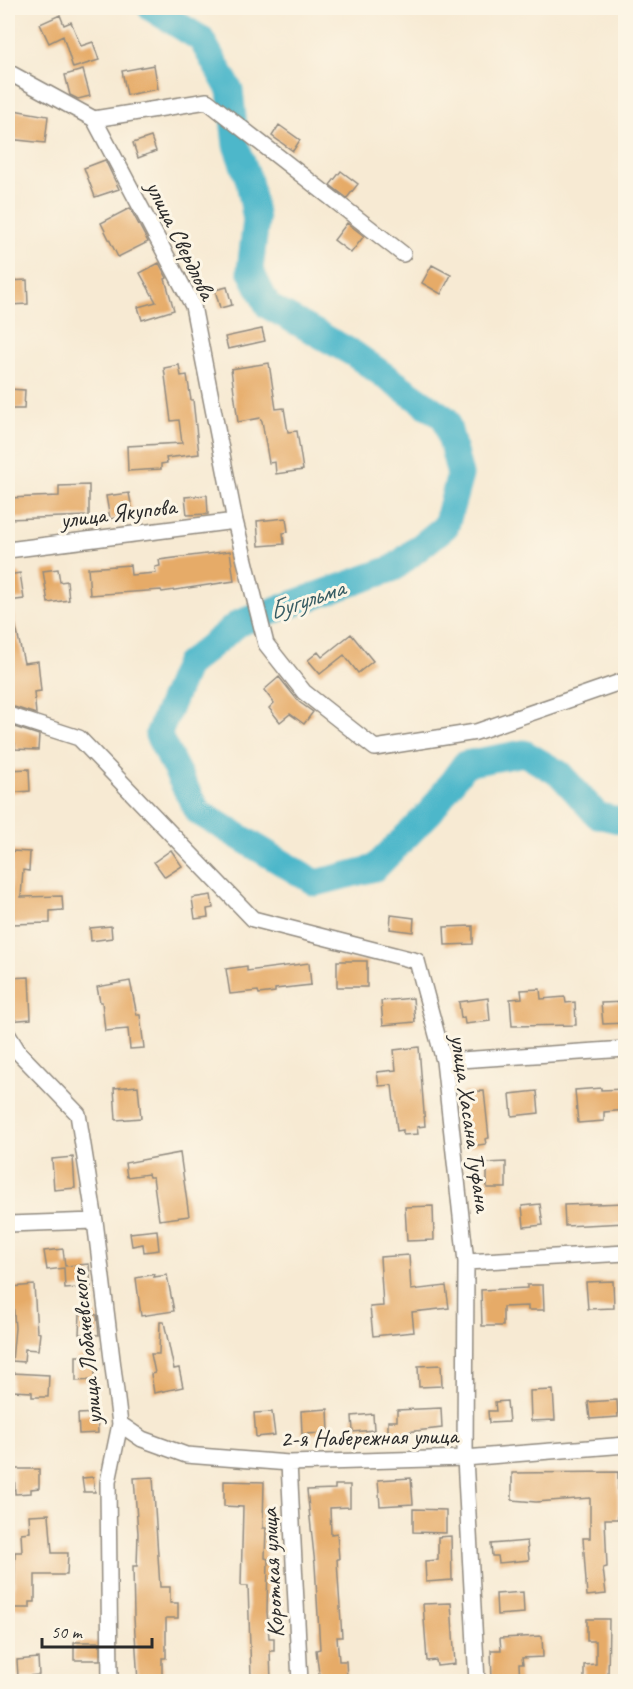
<svg xmlns="http://www.w3.org/2000/svg" width="633" height="1689" viewBox="0 0 633 1689" font-family="Caveat,sans-serif">
<style>
.lines{fill:none;stroke-linecap:round;stroke-linejoin:round}
.river{stroke:#4db7ca;stroke-width:27}
.building{fill:#e6ab68}
.minor-casing{stroke:#918a7f;stroke-width:18}
.minor{stroke:#fff;stroke-width:15}
.labels{text-anchor:middle;stroke-width:6;stroke-linejoin:round;paint-order:stroke}
.street-label{font-size:24px;fill:#2b2b2b;stroke:#fcf5e5}
.water-label{font-size:26px;font-style:italic;fill:#375c63;stroke:#fcf5e5}
</style>
<rect width="100%" height="100%" fill="#fcf5e5"/>
<filter id="ink" filterUnits="userSpaceOnUse"><feTurbulence type="fractalNoise" baseFrequency=".0167" numOctaves="2"/><feDisplacementMap in="SourceGraphic" scale="12" xChannelSelector="R" yChannelSelector="G"/><feConvolveMatrix kernelMatrix="1 2 1 2 8 2 1 2 1" color-interpolation-filters="sRGB"/></filter>
<filter id="wash" filterUnits="userSpaceOnUse"><feTurbulence type="fractalNoise" baseFrequency=".008" numOctaves="4" result="noise"/><feDisplacementMap in="SourceGraphic" scale="24" xChannelSelector="R" yChannelSelector="G"/><feGaussianBlur stdDeviation="1.35" result="paint"/><feColorMatrix in="noise" values="0 0 0 0 0 0 0 0 0 0 0 0 0 0 0 0 0 1.4 0 .05"/><feComposite in="paint" operator="in"/></filter>
<g filter="url(#wash)">
<rect width="100%" height="100%" fill="#f7ead3"/>
<g class="lines">
<path class="river" d="M 151,8 L 201,39 L 230,90 L 236,145 L 249,181 L 256,220 L 250,270 L 268,306 L 354,354 L 446,419 L 460,475 L 446,526 L 394,568 L 239,623 L 187,665 L 158,735 L 198,812 L 316,883 L 375,868 L 431,811 L 465,764 L 524,753 L 560,774 L 597,815 L 626,822"/>
</g>
<g id="blocks">
<path class="building" d="M 60,15 L 64,25 L 71,22 L 81,46 L 93,42 L 99,60 L 73,68 L 63,36 L 49,43 L 40,24 Z
M 154,65 L 158,89 L 127,95 L 122,71 Z
M 83,70 L 90,96 L 78,99 L 70,95 L 65,75 Z
M 8,109 L 48,116 L 45,143 L 8,139 Z
M 279,125 L 300,140 L 293,151 L 272,136 Z
M 151,137 L 156,151 L 138,158 L 133,143 Z
M 105,160 L 119,189 L 95,197 L 84,168 Z
M 341,171 L 358,184 L 347,198 L 330,185 Z
M 130,208 L 148,242 L 118,257 L 101,223 Z
M 347,223 L 364,236 L 351,253 L 334,240 Z
M 159,263 L 167,278 L 165,279 L 174,310 L 142,320 L 138,307 L 156,302 L 140,273 Z
M 432,265 L 451,275 L 441,294 L 422,283 Z
M 27,280 L 28,304 L 8,305 L 8,281 Z
M 227,287 L 232,305 L 220,308 L 215,290 Z
M 262,329 L 265,341 L 228,349 L 225,337 Z
M 269,363 L 276,409 L 284,408 L 288,432 L 297,431 L 303,470 L 276,474 L 275,462 L 269,463 L 262,421 L 260,418 L 238,422 L 231,369 Z
M 179,365 L 181,376 L 187,375 L 191,400 L 193,400 L 199,454 L 166,458 L 167,463 L 161,464 L 161,469 L 128,471 L 127,446 L 182,443 L 179,420 L 171,421 L 164,368 Z
M 8,389 L 25,390 L 24,409 L 8,409 Z
M 89,485 L 89,516 L 8,519 L 8,498 L 59,496 L 59,486 Z
M 129,493 L 133,515 L 110,519 L 106,496 Z
M 207,495 L 208,514 L 187,515 L 185,497 Z
M 286,518 L 288,532 L 283,533 L 284,544 L 259,546 L 257,521 Z
M 230,551 L 234,581 L 162,592 L 161,590 L 90,595 L 88,568 L 130,565 L 131,575 L 156,573 L 155,567 L 160,566 L 159,560 Z
M 58,569 L 60,582 L 67,581 L 69,600 L 48,603 L 43,571 Z
M 20,573 L 24,599 L 8,601 L 8,575 Z
M 11,605 L 24,663 L 38,661 L 41,691 L 34,692 L 36,714 L 8,705 L 8,606 Z
M 351,634 L 373,661 L 358,673 L 344,655 L 320,674 L 308,660 L 318,652 L 322,657 Z
M 279,677 L 299,702 L 313,712 L 304,724 L 290,714 L 280,722 L 269,708 L 274,703 L 264,690 Z
M 8,725 L 39,735 L 38,750 L 15,749 L 15,744 L 8,743 Z
M 29,769 L 30,791 L 8,793 L 8,770 Z
M 171,850 L 182,866 L 165,877 L 154,862 Z
M 12,851 L 30,852 L 29,871 L 23,870 L 21,897 L 62,896 L 63,910 L 50,911 L 50,923 L 10,924 Z
M 211,895 L 213,908 L 207,909 L 208,917 L 195,919 L 192,898 Z
M 391,915 L 414,918 L 413,932 L 390,929 Z
M 111,926 L 112,938 L 91,941 L 90,928 Z
M 473,926 L 473,944 L 445,945 L 444,927 Z
M 337,961 L 367,961 L 367,987 L 337,987 Z
M 309,963 L 311,985 L 275,989 L 275,992 L 259,994 L 258,991 L 230,994 L 226,969 L 247,966 L 247,971 Z
M 29,977 L 31,1019 L 8,1021 L 8,978 Z
M 130,981 L 137,1015 L 140,1015 L 144,1048 L 130,1049 L 128,1029 L 105,1031 L 102,1002 L 100,1002 L 97,987 Z
M 540,989 L 541,999 L 565,997 L 566,1003 L 575,1002 L 576,1025 L 512,1026 L 510,999 L 522,998 L 521,990 Z
M 413,998 L 415,1022 L 383,1025 L 381,1001 Z
M 488,998 L 490,1021 L 465,1024 L 464,1017 L 461,1018 L 459,1002 Z
M 626,1002 L 626,1023 L 603,1024 L 601,1003 Z
M 419,1047 L 425,1126 L 417,1127 L 418,1134 L 403,1135 L 403,1130 L 397,1131 L 392,1085 L 379,1086 L 377,1072 L 396,1070 L 394,1050 Z
M 138,1086 L 141,1118 L 116,1120 L 114,1088 Z
M 601,1088 L 601,1090 L 626,1089 L 626,1110 L 604,1112 L 604,1121 L 578,1123 L 575,1090 Z
M 484,1091 L 489,1138 L 485,1139 L 486,1144 L 466,1147 L 462,1092 Z
M 537,1091 L 539,1113 L 512,1116 L 510,1094 Z
M 180,1153 L 189,1216 L 159,1220 L 153,1177 L 149,1177 L 148,1174 L 127,1177 L 125,1163 Z
M 73,1157 L 75,1188 L 54,1190 L 52,1159 Z
M 506,1162 L 506,1188 L 487,1188 L 487,1163 Z
M 626,1203 L 626,1223 L 565,1226 L 564,1205 Z
M 540,1204 L 543,1225 L 524,1227 L 522,1206 Z
M 433,1206 L 434,1240 L 407,1241 L 405,1207 Z
M 157,1230 L 159,1250 L 144,1252 L 143,1244 L 132,1246 L 130,1233 Z
M 63,1249 L 65,1266 L 89,1264 L 91,1287 L 65,1289 L 64,1268 L 47,1270 L 44,1251 Z
M 409,1255 L 411,1290 L 446,1286 L 449,1308 L 412,1312 L 414,1332 L 373,1336 L 370,1307 L 383,1306 L 380,1257 Z
M 155,1274 L 154,1277 L 167,1275 L 174,1311 L 141,1316 L 136,1278 Z
M 613,1281 L 614,1308 L 588,1309 L 586,1282 Z
M 34,1285 L 37,1332 L 40,1333 L 38,1350 L 25,1349 L 24,1362 L 12,1361 L 15,1328 L 12,1287 Z
M 527,1285 L 543,1285 L 544,1310 L 528,1310 L 528,1306 L 503,1307 L 503,1326 L 482,1326 L 481,1290 L 527,1288 Z
M 80,1314 L 97,1315 L 99,1335 L 79,1334 Z
M 160,1322 L 164,1322 L 174,1369 L 179,1368 L 183,1387 L 154,1393 L 151,1374 L 155,1373 L 151,1354 L 159,1354 Z
M 76,1356 L 95,1356 L 95,1380 L 76,1381 Z
M 441,1365 L 442,1386 L 419,1387 L 418,1366 Z
M 12,1373 L 49,1375 L 48,1397 L 32,1397 L 32,1392 L 12,1391 Z
M 553,1390 L 555,1420 L 531,1421 L 530,1391 Z
M 617,1400 L 618,1417 L 590,1419 L 588,1402 Z
M 507,1401 L 509,1422 L 489,1423 L 488,1411 L 496,1411 L 495,1402 Z
M 441,1408 L 442,1428 L 388,1434 L 388,1421 L 397,1421 L 397,1410 Z
M 328,1409 L 329,1433 L 302,1434 L 301,1411 Z
M 272,1412 L 275,1435 L 256,1437 L 254,1413 Z
M 97,1413 L 98,1433 L 79,1434 L 78,1414 Z
M 373,1414 L 374,1430 L 353,1432 L 352,1416 Z
M 14,1469 L 39,1469 L 39,1488 L 31,1489 L 31,1493 L 15,1494 Z
M 618,1472 L 618,1519 L 605,1519 L 607,1567 L 603,1568 L 606,1594 L 587,1596 L 583,1538 L 590,1538 L 590,1498 L 536,1502 L 512,1500 L 512,1473 Z
M 93,1477 L 95,1492 L 84,1492 L 82,1478 Z
M 153,1477 L 160,1587 L 170,1587 L 170,1603 L 178,1603 L 178,1618 L 166,1618 L 166,1658 L 162,1658 L 162,1682 L 138,1682 L 134,1618 L 133,1566 L 137,1566 L 138,1533 L 134,1478 Z
M 411,1478 L 413,1504 L 380,1506 L 378,1480 Z
M 224,1481 L 264,1482 L 263,1528 L 266,1528 L 265,1558 L 268,1559 L 267,1612 L 269,1638 L 274,1638 L 274,1651 L 270,1651 L 271,1682 L 259,1682 L 259,1677 L 251,1677 L 248,1586 L 241,1586 L 243,1507 L 224,1506 Z
M 335,1485 L 350,1485 L 350,1507 L 330,1508 L 331,1534 L 337,1533 L 339,1559 L 337,1559 L 338,1577 L 342,1637 L 337,1637 L 339,1661 L 346,1661 L 347,1679 L 320,1681 L 316,1650 L 320,1649 L 315,1565 L 307,1490 L 335,1489 Z
M 413,1509 L 446,1510 L 446,1533 L 413,1532 Z
M 49,1514 L 52,1553 L 68,1553 L 67,1575 L 35,1575 L 35,1602 L 30,1602 L 30,1608 L 14,1608 L 15,1552 L 22,1552 L 21,1533 L 30,1532 L 29,1515 Z
M 451,1536 L 452,1580 L 426,1582 L 425,1561 L 438,1560 L 438,1537 Z
M 527,1541 L 529,1560 L 499,1563 L 498,1556 L 492,1556 L 491,1544 Z
M 523,1592 L 524,1613 L 497,1615 L 496,1594 Z
M 451,1603 L 455,1664 L 437,1666 L 436,1660 L 427,1661 L 423,1604 Z
M 587,1619 L 609,1619 L 608,1679 L 601,1682 L 584,1682 L 584,1665 L 596,1664 L 596,1641 L 587,1641 Z
M 542,1636 L 543,1657 L 522,1658 L 523,1664 L 519,1664 L 520,1682 L 492,1682 L 491,1650 L 501,1650 L 500,1638 Z
M 74,1642 L 100,1642 L 100,1660 L 74,1660 Z
M 38,1658 L 39,1675 L 18,1677 L 17,1660 Z"/>
</g>
</g>
<g filter="url(#ink)">
<use href="#blocks" fill-opacity="0" stroke="#918a7f" stroke-width="1.5"/>
<g class="lines">
<g class="minor-casing">
<path id="minor" d="M 8,72 L 94,119 L 193,306 L 235,521 L 266,644 L 304,692 L 375,748 L 476,732 L 626,680
M 94,119 L 207,101 L 403,254
M 8,550 L 235,521
M 8,715 L 79,738 L 253,919 L 417,961 L 444,1061 L 466,1262 L 465,1458 L 477,1682
M 8,1035 L 19,1053 L 78,1114 L 95,1221 L 120,1424 L 108,1482 L 110,1682
M 444,1061 L 626,1049
M 8,1224 L 95,1221
M 466,1262 L 626,1253
M 120,1424 L 142,1439 L 186,1455 L 289,1463 L 465,1458 L 626,1445
M 289,1463 L 300,1682"/>
</g>
<use href="#minor" class="minor"/>
</g>
</g>
<g class="labels">
<g class="street-label">
<text transform="translate(181 240) rotate(64)" y="8">улица Свердлова</text>
<text transform="translate(118 513) rotate(-7)" y="8">улица Якупова</text>
<text transform="translate(471 1123) rotate(82)" y="8">улица Хасана Туфана</text>
<text transform="translate(86 1347) rotate(-96)" y="8">улица Лобачевского</text>
<text transform="translate(369 1437) rotate(-1)" y="8">2-я Набережная улица</text>
<text transform="translate(272 1573) rotate(-93)" y="8">Короткая улица</text>
</g>
<g class="water-label">
<text transform="translate(306 599) rotate(-19)" y="9">Бугульма</text>
</g>
</g>
<rect width="633" height="1689" fill="none" stroke="#fcf5e5" stroke-width="30"/>
<path d="M42 1638v9h110v-9" fill="none" stroke="#2b2b2b" stroke-width="3"/>
<text x="51" y="1638" font-size="18" fill="#2b2b2b" stroke="#fcf5e5" stroke-width="4.5" paint-order="stroke">50 m</text>
</svg>
